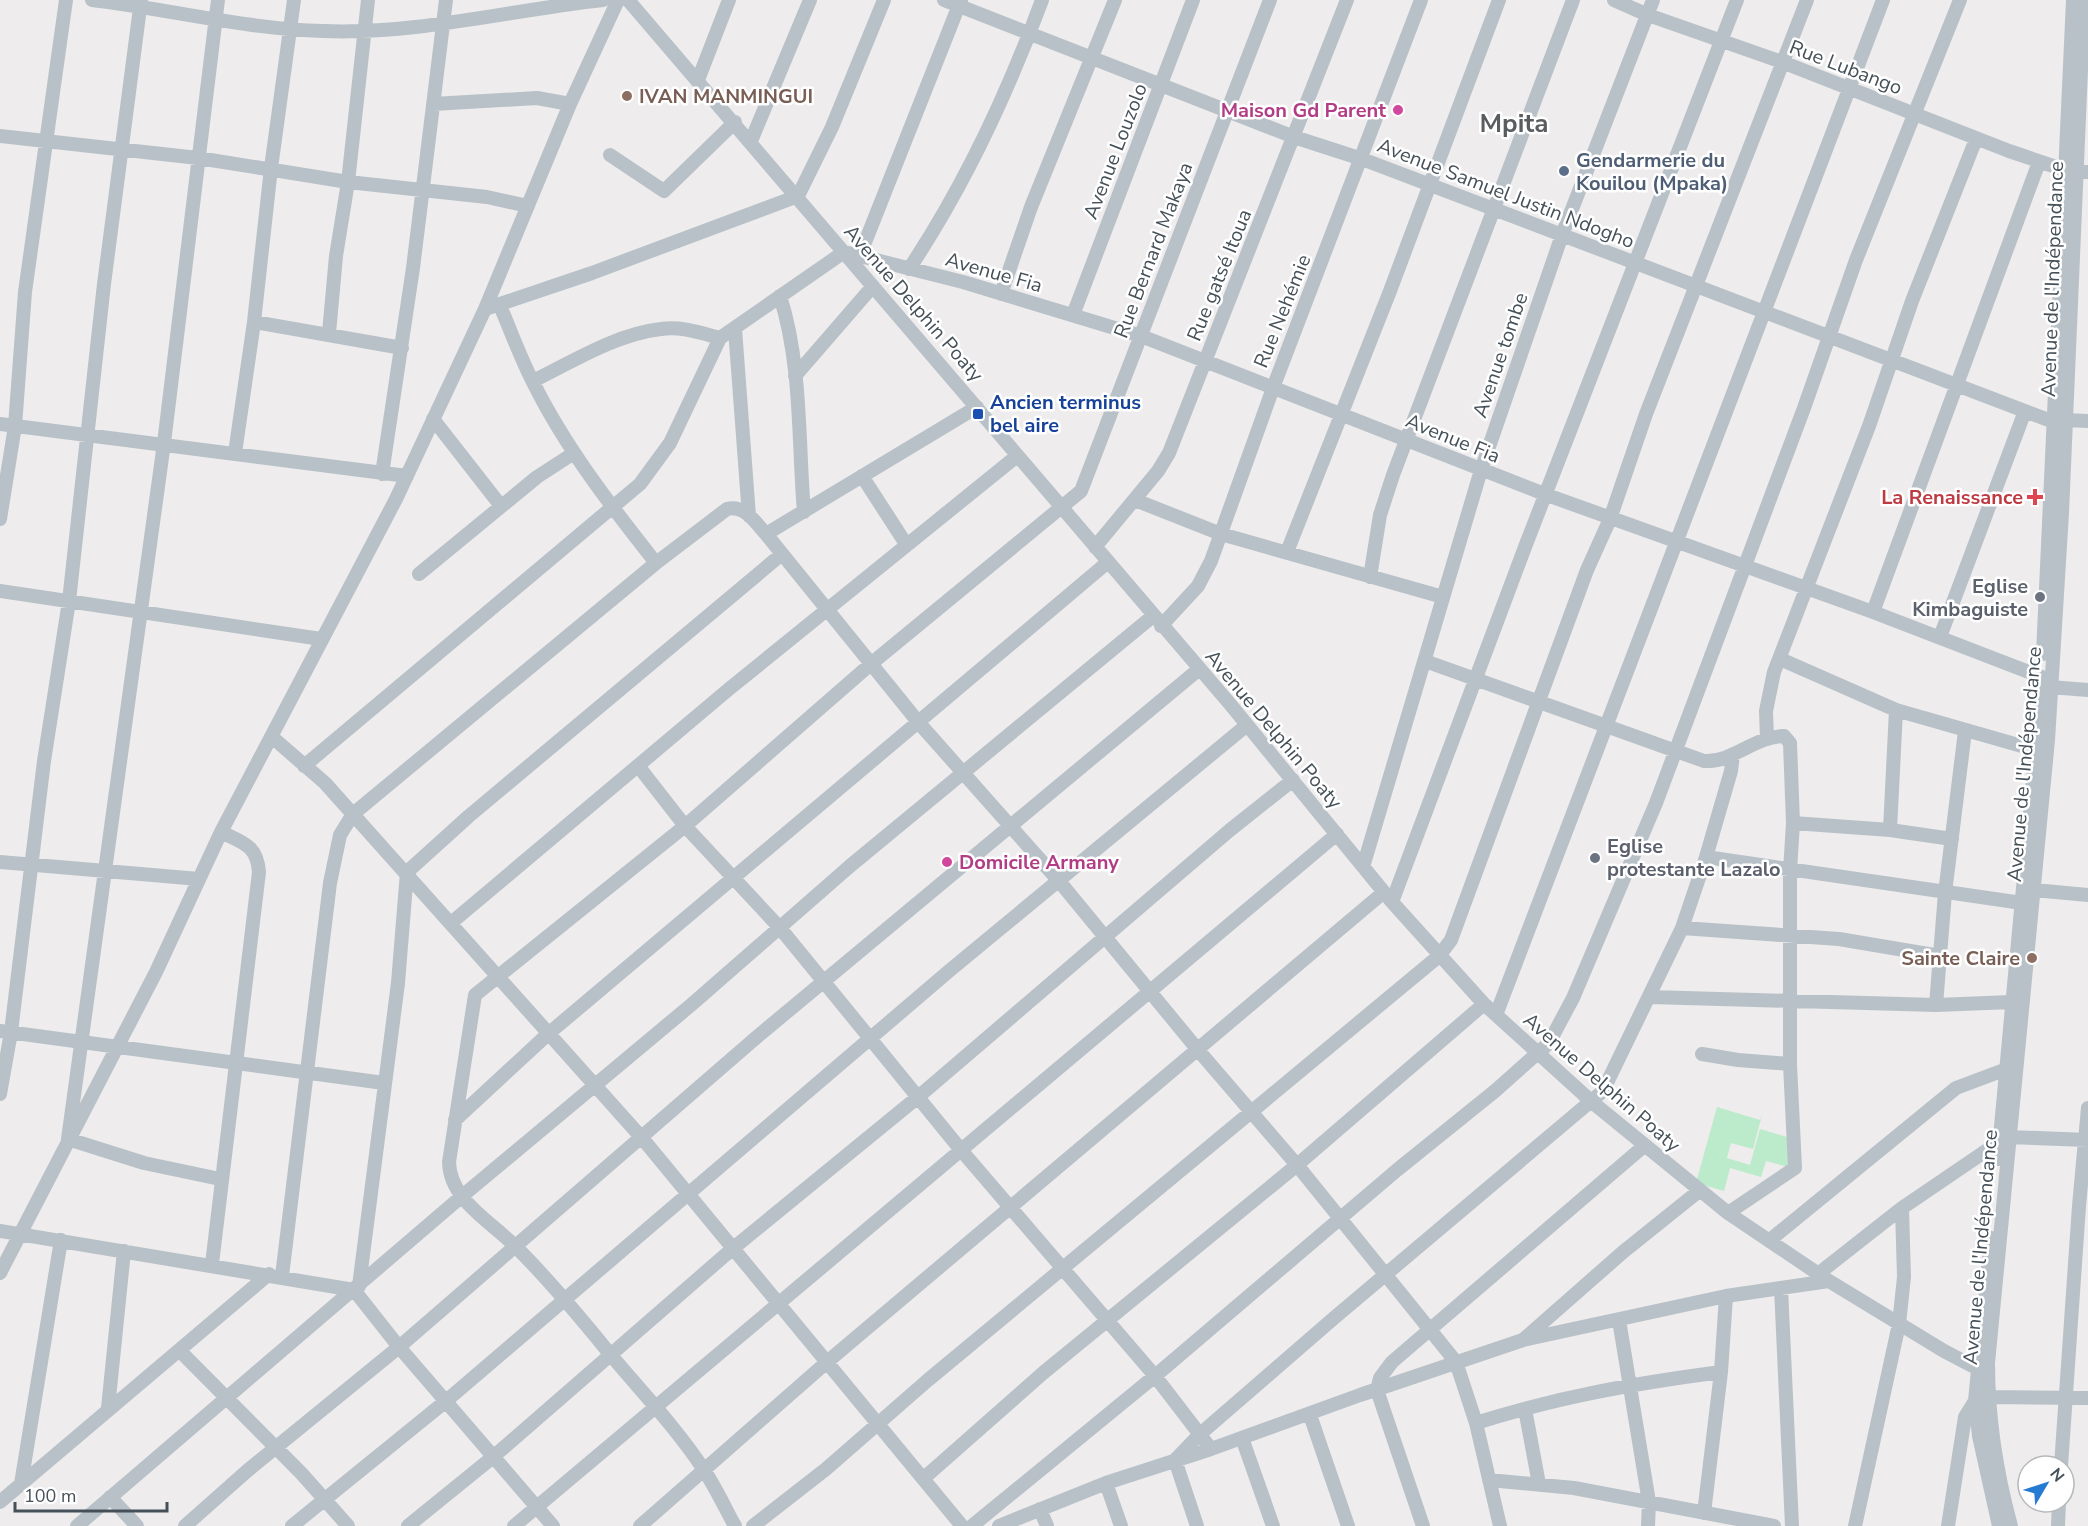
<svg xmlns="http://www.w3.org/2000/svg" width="2088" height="1526" viewBox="0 0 2088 1526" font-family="'Nunito Sans',sans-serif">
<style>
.green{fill:#bbebca}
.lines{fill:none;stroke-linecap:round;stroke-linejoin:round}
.minor{stroke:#b8c1c8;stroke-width:14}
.education-dot{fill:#8d6e63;stroke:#fff;stroke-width:2}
.hotel-dot{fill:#d1479c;stroke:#fff;stroke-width:2}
.service-dot{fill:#5c6f8a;stroke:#fff;stroke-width:2}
.transit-dot{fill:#1a4fb4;stroke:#fff;stroke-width:2}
.health-dot{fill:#e0444e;stroke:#fff;stroke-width:2}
.worship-dot{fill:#6b7280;stroke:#fff;stroke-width:2}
.labels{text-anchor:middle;stroke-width:5;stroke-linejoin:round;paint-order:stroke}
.street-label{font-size:20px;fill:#455058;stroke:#fff}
.education-label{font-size:20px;font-weight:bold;fill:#785e54;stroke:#fff;text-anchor:start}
.hotel-label{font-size:20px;font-weight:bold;fill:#b23c85;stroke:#fff;text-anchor:end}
.service-label{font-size:20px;font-weight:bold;fill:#4e5e75;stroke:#fff;text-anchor:start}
.transit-label{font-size:20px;font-weight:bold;fill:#164399;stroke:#fff;text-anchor:start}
.health-label{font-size:20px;font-weight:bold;fill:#be3a42;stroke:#fff;text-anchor:end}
.worship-label{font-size:20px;font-weight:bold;fill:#5b616d;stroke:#fff;text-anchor:end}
.district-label{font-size:26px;font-weight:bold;fill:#595d60;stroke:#fff}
</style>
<rect width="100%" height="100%" fill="#eeecec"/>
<path class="green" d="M 1717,1107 L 1760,1120 L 1762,1115 L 1753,1149 L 1731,1143 L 1727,1158 L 1750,1165 L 1760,1129 L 1797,1140 L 1789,1167 L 1766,1161 L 1761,1177 L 1730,1168 L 1724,1191 L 1696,1183 Z"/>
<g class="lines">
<path class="minor" d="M 92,0 C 169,9 245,29 323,31 C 416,35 510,10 603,0
M 218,0 L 164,443 L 68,1139 L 144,1163 L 220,1179
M 628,0 L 1230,704 L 1392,902 L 1484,1004 L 1592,1102 L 1728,1213 L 1829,1281 L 1944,1351 L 1988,1374
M 944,0 L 1294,137 L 1362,159 L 2054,422
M 1614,0 L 1648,15 L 1782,62 L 2009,151 L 2065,170 L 2088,172
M 698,80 L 729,0
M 433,104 L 537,98 L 570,104
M 0,136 L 198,158 L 348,182 L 487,197 L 528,206
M 751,141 L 810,0
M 610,155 L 664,191 L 735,122
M 860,255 L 961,0
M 909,269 C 965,185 1007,95 1042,0
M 1001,294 L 1031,207 L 1115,0
M 780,296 C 802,365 798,441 804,512
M 500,306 C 511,331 520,357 533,382 C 565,447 611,506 656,563
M 485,309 L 592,273 L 798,196 L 832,127 L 884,0
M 1073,315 L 1193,0
M 254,322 L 402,348
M 735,329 L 749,516
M 329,333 L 336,256 L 348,182 L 368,0
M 795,376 L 873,286
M 533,381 C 572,362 616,334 661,329 C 681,326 701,333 720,338
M 433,419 L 501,506
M 2066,420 L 2088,421
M 0,424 L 407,476
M 235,453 L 254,322 L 271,168 L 294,0
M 382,474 L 413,268 L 446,0
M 862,476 L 906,544
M 1135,500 L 1221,534 L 1443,597
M 0,519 L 15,426 L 25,292 L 66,0
M 766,534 L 977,407
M 1095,547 L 1158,471 L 1169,453 L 1347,0
M 1287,552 L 1390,291 L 1499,0
M 419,574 L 537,477 L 574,453
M 1370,577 L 1380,515 L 1393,475 L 1573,0
M 0,591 L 321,639
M 1873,612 L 2039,162
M 1161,626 L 1198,586 L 1211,561 L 1273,388 L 1421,0
M 1940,637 L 2025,411
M 2043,654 L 2073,0
M 1780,659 L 1896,710 L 2036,750
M 1425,661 L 1704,761 C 1732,763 1755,736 1784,736 L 1790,743 L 1793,823 L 1790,871 L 1790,1064 L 1795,1168 L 1728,1213
M 2050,687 L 2088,690
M 272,737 L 325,783 L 642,1138 L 962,1526
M 1767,739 L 1766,711 L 1774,672 L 1869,426 L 1912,301 L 1976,139
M 304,766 L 640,484 L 670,443 L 720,338 L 844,252 L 963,282 L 1141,336 L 1547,495 L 1873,612 L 2042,677
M 639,767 L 685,826 L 780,928 L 961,1150 L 1155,1376 L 1211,1449
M 1793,823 L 1890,830 L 1952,839
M 1890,830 L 1896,710
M 1706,857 L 2022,903
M 0,862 L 199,879
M 1363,867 L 1481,470 L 1562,235 L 1653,0
M 2034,890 L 2088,895
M 1392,902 L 1525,547 L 1737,0
M 451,923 L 729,689 L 1017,456
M 1682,928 L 1839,939 L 1940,956
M 1650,997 L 1936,1005 L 2012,1002
M 1936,1005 L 1945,893 L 1965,731
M 1496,1015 L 1883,0
M 0,1031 L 384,1083
M 1702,1054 L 1738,1060 L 1790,1064
M 0,1094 L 11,1032 L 44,761 L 69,601 L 104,284 L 141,0
M 455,1120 L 548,1034 L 1108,562
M 2009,1137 L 2088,1140
M 1998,1159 L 2042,682
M 0,1231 L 354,1290 L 399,1347 L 553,1526
M 1991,1238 L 1975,1401 L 1979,1436 L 1999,1526
M 1770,1240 L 1956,1088 L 2004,1070
M 212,1264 L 259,872 C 257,845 243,843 221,832
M 0,1273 L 156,972 L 221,832 L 396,499 L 485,309 L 570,104 L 618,0
M 1818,1274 L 1902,1208 L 1999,1142
M 282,1276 L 330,883 L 340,835 L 353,814 L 656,563 L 727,509 C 744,504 755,522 766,534 L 919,723 L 1059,881 L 1198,1050 L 1297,1165 L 1456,1362 L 1476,1423 L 1500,1526
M 359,1286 L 398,983 L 407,872 L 469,816 L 782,554
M 1781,1288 L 1792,1526
M 1619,1320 L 1649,1502 L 1648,1526
M 1524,1339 L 1623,1252 L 1699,1191
M 180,1351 L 302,1474 L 348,1526
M 108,1408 L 124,1251
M 1525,1409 L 1539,1484
M 1310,1415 L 1348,1526
M 1476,1423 C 1557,1397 1637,1383 1721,1372
M 1242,1438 L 1273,1526
M 2061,1466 L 2079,1206 L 2088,1108
M 924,1478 L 1043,1373 L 1297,1165 L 1484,1004
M 1489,1480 L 1574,1488 L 1774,1526
M 1106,1483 L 1121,1526
M 21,1484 L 61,1240
M 110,1497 L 137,1526
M 0,1502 L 269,1274
M 1040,1509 L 1047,1526
M 1704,1513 L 1721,1372 L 1726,1296
M 77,1526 L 461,1197 L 691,1005 L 850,866 L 1153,616
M 185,1526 L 247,1471 L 399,1347 L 758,1036 L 1198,670
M 292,1526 L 446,1401 L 949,971 L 1247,725
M 408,1526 L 493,1457 L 731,1250 L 918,1097 L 1230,830 L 1293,780
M 514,1526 L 1337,834
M 640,1526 L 827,1362 L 1384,892
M 735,1526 C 725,1508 716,1488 704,1470 C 677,1429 642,1392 610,1354 C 580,1317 550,1281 517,1248 C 492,1222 450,1201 449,1162 L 475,995 L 685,826 L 872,663 L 1081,491 L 1270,0
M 753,1526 L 826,1469 L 928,1380 L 1439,956 L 1451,940 L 1587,570 L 1610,519 L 1646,414 L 1807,0
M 972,1526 L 1155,1376 L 1397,1170 L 1495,1091 L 1549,1043 L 1573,998 L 1656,803 L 1804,408 L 1856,260 L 1960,0
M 999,1526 L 1106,1483 L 1211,1449 L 1360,1395 L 1523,1340 L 1726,1296 L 1829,1281
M 1197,1526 L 1175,1460 L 1199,1435 L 1334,1318 L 1603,1091 L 1682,928 L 1706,857 L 1731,771 L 1733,754
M 1423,1526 L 1377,1390 L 1380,1378 L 1392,1362 L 1644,1146
M 1855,1526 L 1899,1324 L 1904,1277 L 1902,1208
M 1948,1526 L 1965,1417 L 1975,1401 L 1987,1397 L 2088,1398
M 2011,1526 C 1996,1471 1988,1420 1988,1363 L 2048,740 L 2062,513 L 2084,0
M 2058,1526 L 2059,1502"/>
</g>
<g class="education-dot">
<circle cx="627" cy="96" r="6"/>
<circle cx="2032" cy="958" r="6"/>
</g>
<g class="hotel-dot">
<circle cx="1398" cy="110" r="6"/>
<circle cx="947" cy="862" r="6"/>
</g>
<circle class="service-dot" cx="1564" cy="171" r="6"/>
<rect class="transit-dot" x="972" y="408" width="12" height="12" rx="3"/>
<path class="health-dot" d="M2032 488h6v6h6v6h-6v6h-6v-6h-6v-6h6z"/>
<g class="worship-dot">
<circle cx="2040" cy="597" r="6"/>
<circle cx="1595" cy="858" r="6"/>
</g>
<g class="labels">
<g class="street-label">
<text transform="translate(1846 67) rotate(21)" y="7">Rue Lubango</text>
<text transform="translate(1115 151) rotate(-69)" y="7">Avenue Louzolo</text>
<text transform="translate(1506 193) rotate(21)" y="7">Avenue Samuel Justin Ndogho</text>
<text transform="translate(1153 250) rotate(-69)" y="7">Rue Bernard Makaya</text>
<text transform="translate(994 272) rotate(16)" y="7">Avenue Fia</text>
<text transform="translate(1219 275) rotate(-68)" y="7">Rue gatsé Itoua</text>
<text transform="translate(2052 279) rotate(-88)" y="7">Avenue de l'Indépendance</text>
<text transform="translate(914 303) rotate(49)" y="7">Avenue Delphin Poaty</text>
<text transform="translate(1282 311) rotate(-68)" y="7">Rue Nehémie</text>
<text transform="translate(1500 355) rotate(-71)" y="7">Avenue tombe</text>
<text transform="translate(1453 438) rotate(22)" y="7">Avenue Fia</text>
<text transform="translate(1274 729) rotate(50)" y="7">Avenue Delphin Poaty</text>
<text transform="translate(2024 764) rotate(-85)" y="7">Avenue de l'Indépendance</text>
<text transform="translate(1602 1082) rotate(41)" y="7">Avenue Delphin Poaty</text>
<text transform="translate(1980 1247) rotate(-85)" y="7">Avenue de l'Indépendance</text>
</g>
<g class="education-label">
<text x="639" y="103">IVAN MANMINGUI</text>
<text x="2020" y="965" text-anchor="end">Sainte Claire</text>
</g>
<g class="hotel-label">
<text x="1386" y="117">Maison Gd Parent</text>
<text x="959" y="869" text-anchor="start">Domicile Armany</text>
</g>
<g class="service-label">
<text x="1576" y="167">Gendarmerie du<tspan x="1576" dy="23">Kouilou (Mpaka)</tspan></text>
</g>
<g class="transit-label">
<text x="990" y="409">Ancien terminus<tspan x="990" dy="23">bel aire</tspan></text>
</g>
<g class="health-label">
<text x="2023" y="504">La Renaissance</text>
</g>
<g class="worship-label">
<text x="2028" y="593">Eglise<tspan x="2028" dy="23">Kimbaguiste</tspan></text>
<text x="1607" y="853" text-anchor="start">Eglise<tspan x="1607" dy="23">protestante Lazalo</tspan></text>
</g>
<g class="district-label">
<text x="1514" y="132">Mpita</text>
</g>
</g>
<g transform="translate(2046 1484) rotate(51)"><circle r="28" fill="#ffffff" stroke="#b5b9bc" stroke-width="1.5"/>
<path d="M0-4.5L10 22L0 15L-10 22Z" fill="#247bd1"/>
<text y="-9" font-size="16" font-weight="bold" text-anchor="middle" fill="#455058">N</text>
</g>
<path d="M15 1502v9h152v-9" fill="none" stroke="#455058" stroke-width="3"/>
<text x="24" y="1502" font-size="18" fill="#455058" stroke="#ffffff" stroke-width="4.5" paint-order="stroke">100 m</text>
</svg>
